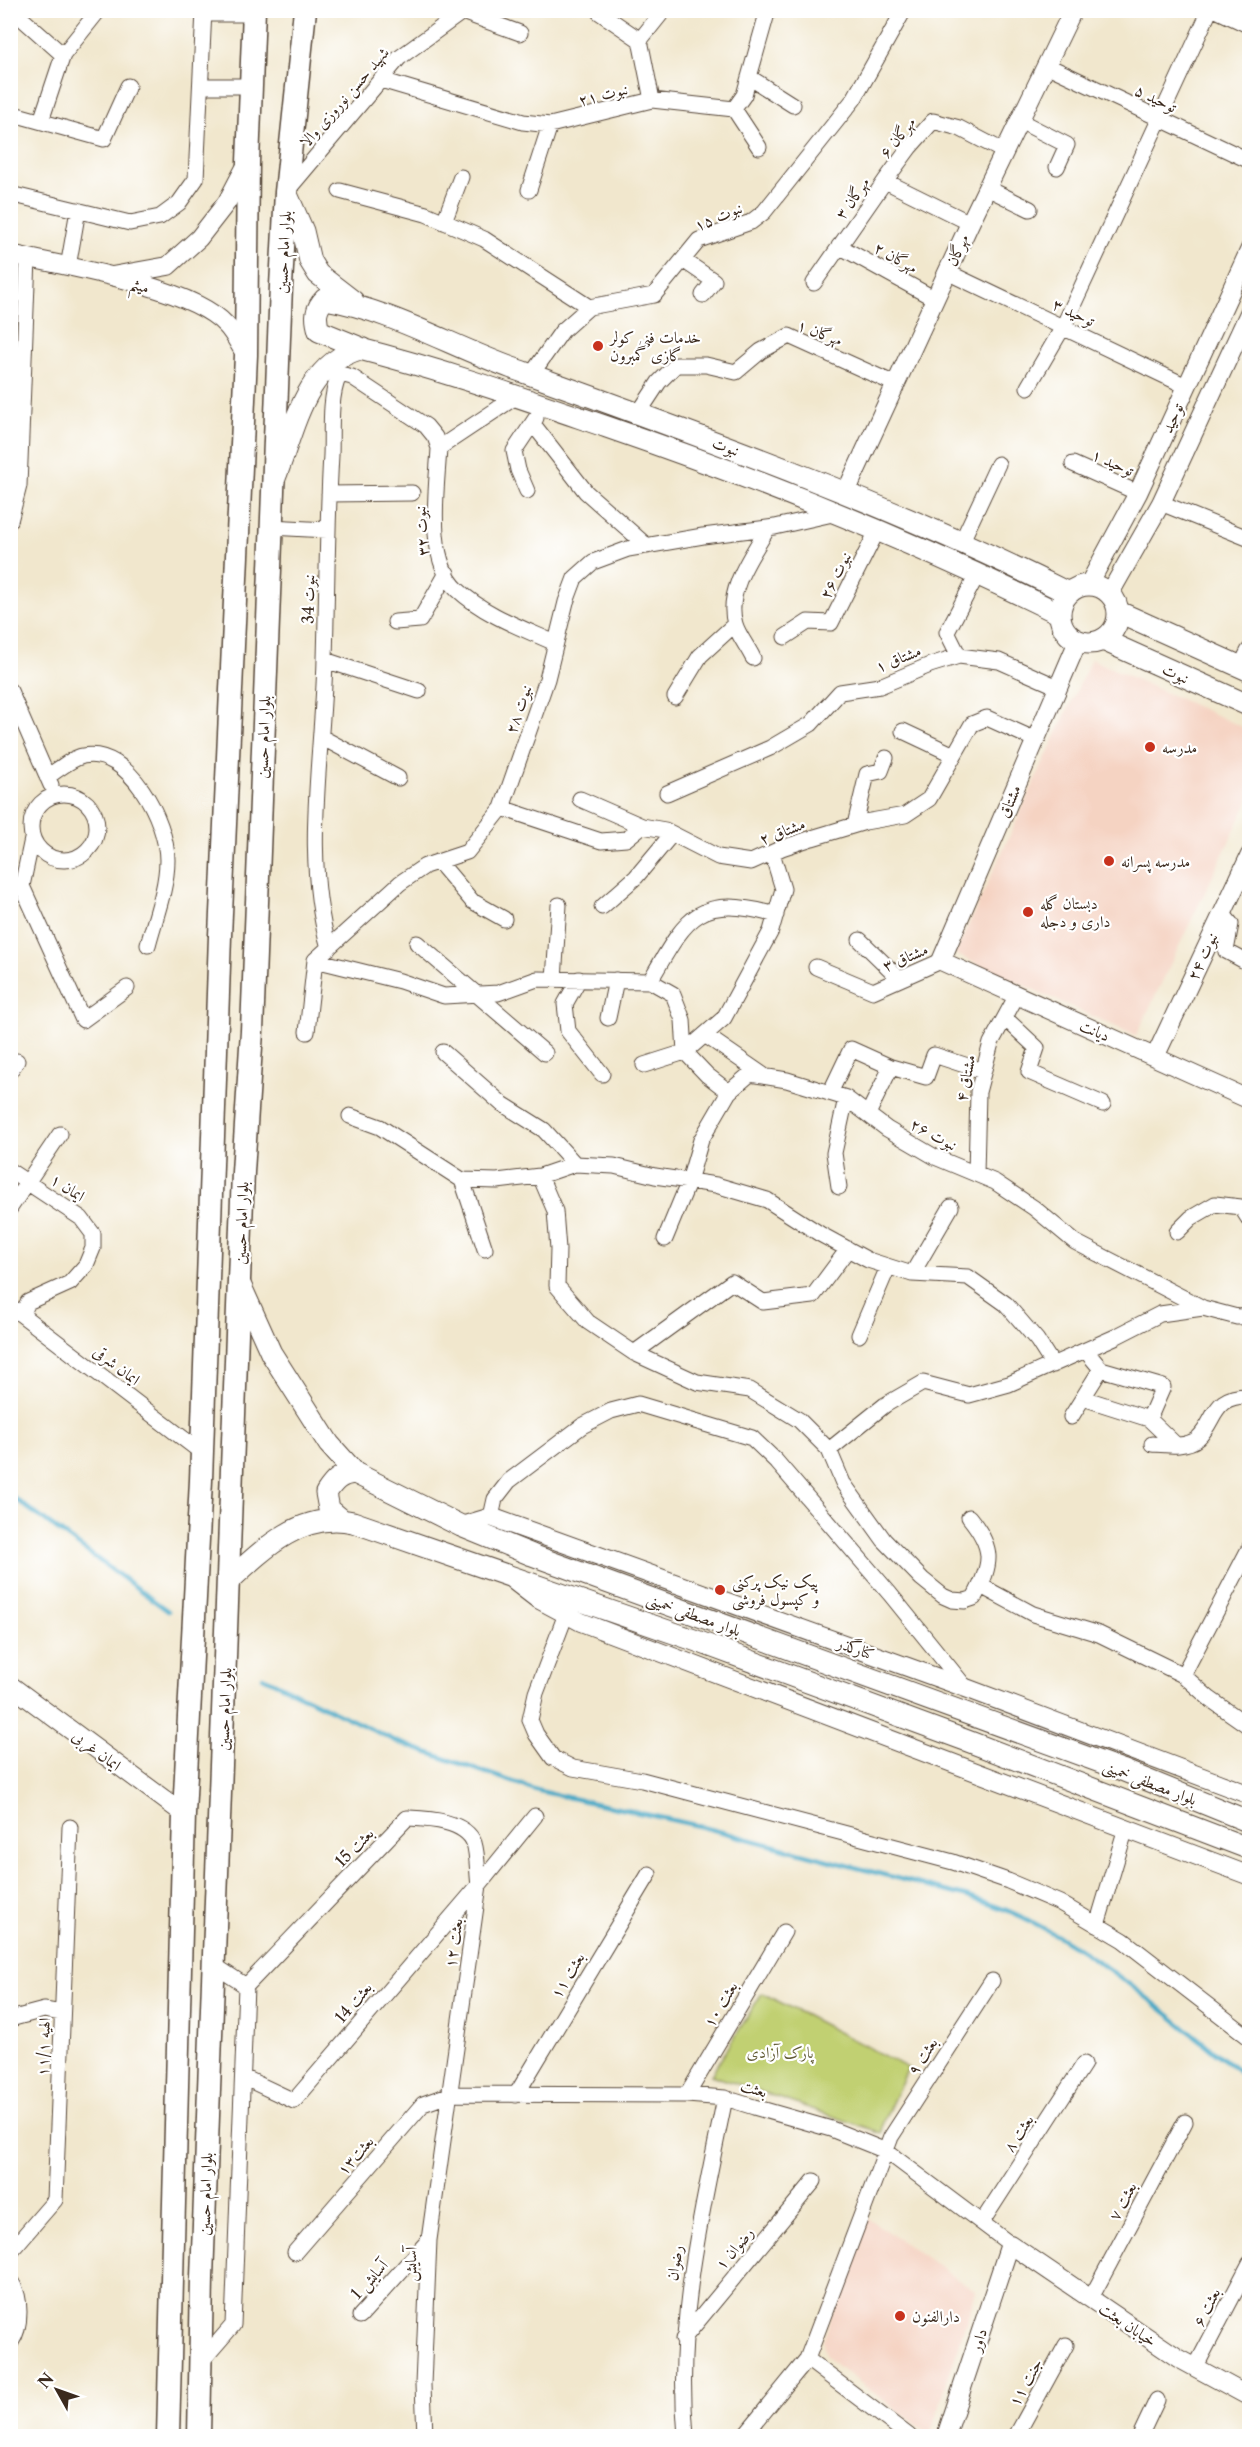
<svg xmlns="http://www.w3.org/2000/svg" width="1260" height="2447" viewBox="0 0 1260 2447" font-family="'Libre Caslon Text',Amiri,serif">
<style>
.built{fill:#f5d3c2}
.park{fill:#c1d072;stroke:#7e7d48;stroke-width:1.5}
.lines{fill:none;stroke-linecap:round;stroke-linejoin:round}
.stream{stroke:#47a9c6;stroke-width:4.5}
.minor-casing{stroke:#564638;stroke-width:17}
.tertiary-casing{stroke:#564638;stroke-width:20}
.secondary-casing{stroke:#564638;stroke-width:23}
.primary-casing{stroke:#564638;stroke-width:25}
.minor{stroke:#fff;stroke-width:15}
.tertiary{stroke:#fff;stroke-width:18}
.secondary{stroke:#fff;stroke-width:21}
.primary{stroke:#fff;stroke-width:22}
.poi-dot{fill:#c8321e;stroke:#fff;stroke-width:2}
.labels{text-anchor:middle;stroke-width:4.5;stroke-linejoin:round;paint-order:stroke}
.street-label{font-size:16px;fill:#3b2a1e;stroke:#fff}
.poi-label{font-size:16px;fill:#3b2a1e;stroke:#fff;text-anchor:start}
.park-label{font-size:16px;fill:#635c37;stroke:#fff}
</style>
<rect width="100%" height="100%" fill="#fff"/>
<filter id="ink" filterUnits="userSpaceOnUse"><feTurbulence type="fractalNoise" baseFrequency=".0167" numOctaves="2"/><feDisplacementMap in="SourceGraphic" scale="12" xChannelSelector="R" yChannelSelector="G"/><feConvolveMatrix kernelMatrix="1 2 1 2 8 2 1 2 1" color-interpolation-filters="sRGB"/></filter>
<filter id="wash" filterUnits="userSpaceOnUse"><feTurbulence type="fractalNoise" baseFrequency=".008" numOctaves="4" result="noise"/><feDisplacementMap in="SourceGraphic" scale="24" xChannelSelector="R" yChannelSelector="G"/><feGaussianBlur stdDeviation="1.35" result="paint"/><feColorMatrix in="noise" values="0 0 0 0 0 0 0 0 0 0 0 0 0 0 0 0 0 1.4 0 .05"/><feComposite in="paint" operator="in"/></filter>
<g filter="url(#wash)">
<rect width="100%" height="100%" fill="#f1e7cd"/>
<path class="built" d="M 1091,659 L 1249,730 L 1249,800 L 1136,1036 L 955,954 Z
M 867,2218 L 976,2291 L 930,2435 L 826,2357 L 823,2341 Z"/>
<path class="park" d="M 762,1993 L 908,2068 L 884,2120 L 882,2133 L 711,2075 Z"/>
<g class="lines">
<path class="stream" d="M 10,1495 L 168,1611
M 263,1677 L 400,1743 L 539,1791 L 695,1825 L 968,1897 C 982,1902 997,1906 1011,1912 C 1094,1948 1179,2024 1250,2080"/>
</g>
</g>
<g filter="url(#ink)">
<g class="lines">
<g class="minor-casing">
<path id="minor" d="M 22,10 L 18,15 L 63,55
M 1216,10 L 1250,26
M 462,12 L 520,33
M 599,12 L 640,40 L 652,100
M 204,14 L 254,14
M 640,40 L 664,10
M 1048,66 L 1250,161
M 749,77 L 793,105
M 381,80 L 523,122 L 550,125 L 652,100 L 734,109 L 744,95 L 768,10
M 201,86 L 250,86
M 734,109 L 759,147
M 10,113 L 104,139 L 128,86
M 41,121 L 63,55 L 99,10
M 1020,121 L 1067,145 L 1057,167
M 885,181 L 910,147 L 933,121 L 959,128 L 1005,152
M 987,188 L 1030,209
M 529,190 L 550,125
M 340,191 L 426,214 L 484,239 L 589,307
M 286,192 L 399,58 L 465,10
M 10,194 L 130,223 L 160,217 L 179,203 L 196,179 L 204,10
M 444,222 L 461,177
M 839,246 L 935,299
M 683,260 L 714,281 L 703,295
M 68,267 L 78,210
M 947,272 L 1186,386
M 814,283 L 885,181 L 970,223
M 531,375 L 562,331 L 589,307 L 654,295 L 699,240 L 751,222 L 764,212 L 854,99 L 904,10
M 1028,387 L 1063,327 L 1210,10
M 517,396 L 439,448 C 437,488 425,560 458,590 C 485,615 522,628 555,643
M 638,414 L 659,382 L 676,365 L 706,365 L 736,372 L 761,351 L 789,336 L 895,384
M 533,424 L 586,492 L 647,546
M 1073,464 L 1138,493
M 527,491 L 518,470 L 514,451 L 536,418
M 329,494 L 412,493
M 1161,503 L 1250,539
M 10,521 L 19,486 L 28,258
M 270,527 L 327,530
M 961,543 L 998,464
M 395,622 L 420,620 L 447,573
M 785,637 L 808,622 L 831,623 L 878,529
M 959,656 L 947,632 L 977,575
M 753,658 C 748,647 738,635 735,624 C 725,591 752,555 768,528
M 325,660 L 419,691
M 10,691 L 51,785
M 675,697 L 700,656 L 735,624
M 903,731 L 954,755
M 321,737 L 398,778
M 47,777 C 57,771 71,758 83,756 C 129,747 167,821 167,860 C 167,888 155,918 148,945
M 667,793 L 770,748 L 811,724 L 840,692 L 880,686 L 930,665 L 959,656 L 999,661 L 1058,687
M31 827a33 33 0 1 1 66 0a33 33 0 1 1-66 0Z
M 580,799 L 642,826
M 502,808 L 601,841 L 626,839 L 642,826 L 665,830 L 718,857 L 751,862 L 782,848 L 812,838 L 865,822 L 905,815 L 929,799 L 972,724 L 987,718 L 1036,740
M 855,825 L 867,774 L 881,771 L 886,758
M 32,839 L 22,886 L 83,1020 L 127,988
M 439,862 L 472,901 L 504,919
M 602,907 L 636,877 L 672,834
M 1222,913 L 1231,924 L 1226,951 L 1250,964
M 860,940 L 899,978
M 417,943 L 545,1053
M 329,948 C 302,854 323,756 325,659 C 327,591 327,523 331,455 C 332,431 329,400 338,378 L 344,375 L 352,377 L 426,426 L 435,437 L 439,448
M 315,960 L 400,981 L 444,996 L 498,993 L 537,979 L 650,981 L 673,994 L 683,1020 L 685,1052 L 707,1075 L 729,1092
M 816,967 L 873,991 L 941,961
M 554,979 L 559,905
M 579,979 L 565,1004 L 568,1031 L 602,1074
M 650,981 C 687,917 697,893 776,915
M 608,1018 L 616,980
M 1005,1018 L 1037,1048 L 1029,1072 L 1103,1104
M 307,1032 L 315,960 L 400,883 L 425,866 L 467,852 L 502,808 L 547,679 L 566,602 L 575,578 L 593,562 L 628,549 L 703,536 L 775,527 L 837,513
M 705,1035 L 763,1075
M 443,1052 L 501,1103 L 544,1130 L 575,1164
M 644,1065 L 685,1052 L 724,1018 L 771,931 L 783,889 L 772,853
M 10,1071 L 17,1061
M 830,1093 L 851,1049 L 891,1067
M 868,1114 L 891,1067 L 926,1077 L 934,1055 L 983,1071
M 350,1116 L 380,1127 L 462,1180 L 497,1181 L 540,1176 L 575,1164 L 614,1166 L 655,1176 L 716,1185 L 767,1200 L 820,1234 L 868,1260 L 912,1274 L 968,1277 L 1006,1304 L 1037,1340 L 1053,1365
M 10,1171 L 81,1218 L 93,1234 L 93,1248 L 86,1265 L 70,1283 L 28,1302 L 22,1315
M 976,1174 L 978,1092 L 991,1043 L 1017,995
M 540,1176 L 555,1211 L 558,1249 L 557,1286 L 588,1322 L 634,1353 L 697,1382 L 750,1390 L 799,1420 L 829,1450 L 843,1483 L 884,1540 L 922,1579 L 943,1596 L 952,1600 L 965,1601 L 974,1598 C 993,1563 994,1548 969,1517
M 462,1180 L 485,1249
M 839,1187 L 834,1153 L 846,1098
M 10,1208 L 60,1134
M 1177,1232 L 1191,1218 L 1215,1204 L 1241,1207 L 1250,1221
M 665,1239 L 689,1181 L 701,1140 L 729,1092 L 750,1074 L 787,1080 L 846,1098 L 887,1129 L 935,1157 L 995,1182 L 1034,1208 L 1075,1242 L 1203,1308
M 912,1274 L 951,1207
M 10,1306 L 201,1452
M 859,1335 L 888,1267
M 634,1353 L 732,1282 L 763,1302 L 813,1296 L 848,1249
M 1101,1369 L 1163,1387 L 1149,1419
M 1083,1398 L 1149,1419 L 1176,1445
M 1071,1417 L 1101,1369 L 1086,1351
M 1152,1444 C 1166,1445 1187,1448 1198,1438 C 1217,1420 1211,1395 1250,1396
M 829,1450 L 885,1405 L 923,1383 L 969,1395 L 1009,1384 L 1115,1337 L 1160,1314 L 1203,1308 L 1237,1317 L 1250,1316
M 491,1517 L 495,1499 L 509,1481 L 582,1426 L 611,1411 L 638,1404 L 752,1438 L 776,1461 L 890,1594 L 966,1688
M 981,1586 L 1033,1614 L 1099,1634 L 1183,1675 L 1210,1699 L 1250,1727
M 566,1614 L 536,1693 L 530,1720 L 536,1734 L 553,1758 L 573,1768 L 642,1780 L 953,1862 L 1008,1881 L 1060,1903 L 1123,1940 L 1250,2038
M 1183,1675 L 1250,1547
M 1097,1925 L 1126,1828
M 10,2019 L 44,2010 L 62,2013
M 243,2077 L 294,2101 L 479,1885 C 477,1873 478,1856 474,1843 C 465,1820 427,1819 407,1818 L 246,1986
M 516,2095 L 649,1874
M 687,2095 L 784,1932
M 982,2222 L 1084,2064
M 10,2252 L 55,2200 L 70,1827
M 295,2252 L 423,2104 L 451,2094 L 687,2095 L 725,2098 L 754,2107 L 831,2129 L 886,2151 L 1010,2244
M 1091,2298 L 1185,2122
M 360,2316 L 429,2240
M 683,2339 L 814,2181
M 807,2359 L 909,2436
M 201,2362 L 233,2325 L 246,1986 L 214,1965
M 1195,2368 L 1250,2263
M 425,2436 L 423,2385 L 429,2240 L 479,1885 L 535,1816
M 686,2436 C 675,2321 702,2211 725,2098
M 744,2436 L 807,2359 L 891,2137 L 992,1981
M 1016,2436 L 1066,2345
M 1140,2436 L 1157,2400"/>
</g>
<g class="tertiary-casing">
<path id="tertiary" d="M 10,254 C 63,266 191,286 226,325 C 234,333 240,346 246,355
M 112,276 L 168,266 L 199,238 L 227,202 L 248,162
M 846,492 L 970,223 L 1073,10
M 1089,584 L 1138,493 L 1250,249
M 1110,593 L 1161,503 L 1250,311
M 1078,641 L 941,961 L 1250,1100
M 1242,667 L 1250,651
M 1155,1057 L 1250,855
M 461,1526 L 491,1517 L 966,1688 L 1250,1795
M 514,1581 L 536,1598 L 581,1622 L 1250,1876
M 10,1685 L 184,1814
M 10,2283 C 20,2297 20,2327 10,2341
M 946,2436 L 1010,2244 L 1178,2358 L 1250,2397"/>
</g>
<g class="secondary-casing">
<path id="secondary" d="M 286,192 L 303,231 L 310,261 L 318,274 L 353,301
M 363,349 L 319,331 C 315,318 315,309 325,299 C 390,310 451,346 512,368 C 701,436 889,503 1068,593
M 275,478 C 294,431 304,364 360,349 C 443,370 525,399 607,427 C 761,480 913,541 1060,614
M1060 614a29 29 0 1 1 58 0a29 29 0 1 1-58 0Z
M 1119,612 L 1250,671
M 1103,640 L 1250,706
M 239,1282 L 271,1353 L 329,1444 L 355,1473 L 461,1526 L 532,1555 L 1122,1770 L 1250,1822
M 341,1519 L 329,1509 L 326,1493 C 334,1481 340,1474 355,1473
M 229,1581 C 263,1549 302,1511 353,1522 L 694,1640 L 965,1740 L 1250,1849"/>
</g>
<g class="primary-casing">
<path id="primary" d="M 168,2436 L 184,1814 L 201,1480 L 220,936 L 246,355 L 248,162 L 254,10
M 199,2436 L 202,2278 L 243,1172 L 252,1031 L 281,286 L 286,192 L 305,10"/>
</g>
<use href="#minor" class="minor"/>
<use href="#tertiary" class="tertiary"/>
<use href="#secondary" class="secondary"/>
<use href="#primary" class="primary"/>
</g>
</g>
<g class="poi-dot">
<circle cx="598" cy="346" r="6"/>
<circle cx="1150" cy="747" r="6"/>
<circle cx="1109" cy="861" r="6"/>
<circle cx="1028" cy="912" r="6"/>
<circle cx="720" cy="1590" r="6"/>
<circle cx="900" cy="2316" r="6"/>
</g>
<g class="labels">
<g class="street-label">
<text transform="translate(603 94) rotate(-14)" y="6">نبوت ۲۱</text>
<text transform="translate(344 97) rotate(-49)" y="6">شهید حسن نوروزی والا</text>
<text transform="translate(1156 98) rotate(26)" y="6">توحید ۵</text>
<text transform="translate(897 137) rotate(-51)" y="6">مهرگان ۶</text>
<text transform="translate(852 198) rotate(-55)" y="6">مهرگان ۳</text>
<text transform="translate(718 216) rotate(-23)" y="6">نبوت ۱۵</text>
<text transform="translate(957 250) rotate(-65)" y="6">مهرگان</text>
<text transform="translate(283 252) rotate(-87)" y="6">بلوار امام حسین</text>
<text transform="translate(896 257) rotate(29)" y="6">مهرگان ۲</text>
<text transform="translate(140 285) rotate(17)" y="6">میثم</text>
<text transform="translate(1074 312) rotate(25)" y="6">توحید ۳</text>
<text transform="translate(820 332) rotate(21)" y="6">مهرگان ۱</text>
<text transform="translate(1172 418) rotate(-66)" y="6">توحید</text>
<text transform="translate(726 446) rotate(20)" y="6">نبوت</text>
<text transform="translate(1113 462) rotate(24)" y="6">توحید ۱</text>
<text transform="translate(421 531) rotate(-94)" y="6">نبوت ۳۲</text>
<text transform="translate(835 575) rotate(-63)" y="6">نبوت ۲۶</text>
<text transform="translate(308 599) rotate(-89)" y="6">نبوت 34</text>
<text transform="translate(898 658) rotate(-22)" y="6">مشتاق ۱</text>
<text transform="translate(1176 673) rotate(24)" y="6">نبوت</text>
<text transform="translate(518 709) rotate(-71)" y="6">نبوت ۲۸</text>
<text transform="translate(263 737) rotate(-88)" y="6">بلوار امام حسین</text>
<text transform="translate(1009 801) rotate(-67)" y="6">مشتاق</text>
<text transform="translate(782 831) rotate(-21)" y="6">مشتاق ۲</text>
<text transform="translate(1202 956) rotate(-65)" y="6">نبوت ۲۴</text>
<text transform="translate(905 957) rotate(-23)" y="6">مشتاق ۳</text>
<text transform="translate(1095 1030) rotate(24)" y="6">دیانت</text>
<text transform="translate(965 1078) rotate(-79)" y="6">مشتاق ۴</text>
<text transform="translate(934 1134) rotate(28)" y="6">نبوت ۲۶</text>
<text transform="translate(68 1187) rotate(33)" y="6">ایمان ۱</text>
<text transform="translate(241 1223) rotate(-88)" y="6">بلوار امام حسین</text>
<text transform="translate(117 1365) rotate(37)" y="6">ایمان شرقی</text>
<text transform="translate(694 1614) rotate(20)" y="6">بلوار مصطفی خمینی</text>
<text transform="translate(856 1648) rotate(20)" y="6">کنارگذر</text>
<text transform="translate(224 1709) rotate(-88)" y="6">بلوار امام حسین</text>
<text transform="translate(97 1750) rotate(37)" y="6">ایمان غربی</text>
<text transform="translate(1150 1782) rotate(21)" y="6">بلوار مصطفی خمینی</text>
<text transform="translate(354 1847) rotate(-46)" y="6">بعثت 15</text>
<text transform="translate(453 1943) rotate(-82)" y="6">بعثت ۱۲</text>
<text transform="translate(567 1975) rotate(-59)" y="6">بعثت ۱۱</text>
<text transform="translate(353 2002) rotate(-50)" y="6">بعثت 14</text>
<text transform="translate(720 2004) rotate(-59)" y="6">بعثت ۱۰</text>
<text transform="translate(43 2047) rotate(-88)" y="6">الهیه ۱۱/۱</text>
<text transform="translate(922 2056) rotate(-57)" y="6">بعثت ۹</text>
<text transform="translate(754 2088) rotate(16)" y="6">بعثت</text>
<text transform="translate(1018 2133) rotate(-57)" y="6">بعثت ۸</text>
<text transform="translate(355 2155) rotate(-49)" y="6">بعثت۱۳</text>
<text transform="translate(205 2194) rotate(-88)" y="6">بلوار امام حسین</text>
<text transform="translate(1122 2201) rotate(-62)" y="6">بعثت ۷</text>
<text transform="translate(734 2248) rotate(-50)" y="6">رضوان ۱</text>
<text transform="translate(674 2263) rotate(-81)" y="6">رضوان</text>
<text transform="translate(410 2264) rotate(-88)" y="6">آسایش</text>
<text transform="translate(369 2279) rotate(-48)" y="6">آسایش 1</text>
<text transform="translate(1206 2307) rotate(-63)" y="6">بعثت ۶</text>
<text transform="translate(1128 2324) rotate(34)" y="6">خیابان بعثت</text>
<text transform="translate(978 2340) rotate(-72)" y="6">داور</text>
<text transform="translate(1025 2382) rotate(-61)" y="6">جنت ۱۱</text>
</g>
<g class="poi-label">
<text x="610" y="343">خدمات فنی کولر<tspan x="610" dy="18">گازی گمبرون</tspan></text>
<text x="1162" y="753">مدرسه</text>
<text x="1121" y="867">مدرسه پسرانه</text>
<text x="1040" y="909">دبستان گله<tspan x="1040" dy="18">داری و دجله</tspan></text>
<text x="732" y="1587">پیک نیک پرکنی<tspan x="732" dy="18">و کپسول فروشی</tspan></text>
<text x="912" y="2322">دارالفنون</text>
</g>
<g class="park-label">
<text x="780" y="2058">پارک آزادی</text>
</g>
</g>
<rect width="1260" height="2447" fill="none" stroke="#fff" stroke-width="36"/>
<g transform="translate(57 2390) rotate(310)" stroke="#ffffff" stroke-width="4.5" paint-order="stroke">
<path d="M0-4.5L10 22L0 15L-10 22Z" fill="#3b2a1e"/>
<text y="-9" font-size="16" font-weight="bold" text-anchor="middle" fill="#3b2a1e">N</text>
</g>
</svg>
